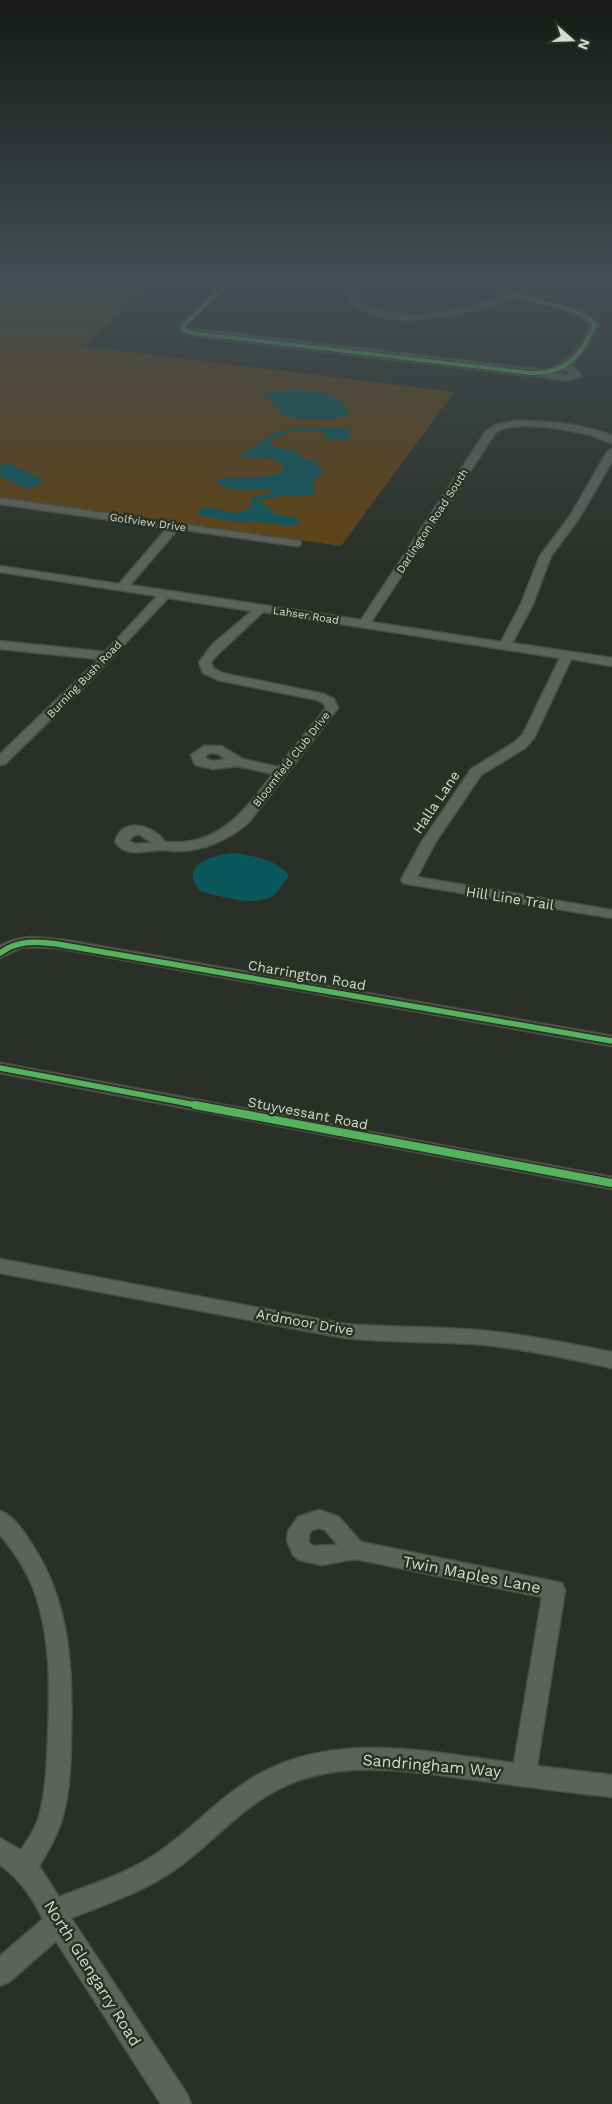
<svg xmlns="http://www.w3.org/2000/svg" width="612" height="2104" viewBox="0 0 612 2104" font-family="'Work Sans',sans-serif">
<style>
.green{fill:#614212}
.water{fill:#0b585c}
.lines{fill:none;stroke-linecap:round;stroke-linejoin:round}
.minor-casing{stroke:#494e47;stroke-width:3}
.minor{fill:#5e625c;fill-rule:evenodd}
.cycleway-far2-casing{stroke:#293324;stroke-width:5.5}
.cycleway-far1-casing{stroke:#293324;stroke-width:9}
.cycleway-casing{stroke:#293324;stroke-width:11}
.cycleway-far2{stroke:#56b35d;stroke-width:4}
.cycleway-far1{stroke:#56b35d;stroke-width:5.5}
.cycleway{stroke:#56b35d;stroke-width:8}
.labels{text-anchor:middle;stroke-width:5;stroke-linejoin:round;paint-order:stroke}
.far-street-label{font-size:11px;fill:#d4dad1;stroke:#293324}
.street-label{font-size:14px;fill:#d4dad1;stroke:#293324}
.near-street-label{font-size:16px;fill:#d4dad1;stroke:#293324}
</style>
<rect width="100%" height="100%" fill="#2a3028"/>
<path class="green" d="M 0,278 L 158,278 L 82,346 L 454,392 L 341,546 L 0,498 Z"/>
<path class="water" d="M 296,389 C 312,390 347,394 348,415 C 332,421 295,421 279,413 L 276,406 L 265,398 L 267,394 Z
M 298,428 L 344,428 L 349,429 L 349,440 L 327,439 L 325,433 L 322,432 C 302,429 285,430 269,442 L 273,446 L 299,452 L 302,458 L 315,461 L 318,467 L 325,472 L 314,480 L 314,493 L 311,496 L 281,496 L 257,500 L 267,506 L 273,513 L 297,518 L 300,523 C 287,529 268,522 254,521 C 249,520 244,522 239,522 C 231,521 203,517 197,514 L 199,509 C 217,503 237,523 252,505 L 250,500 L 251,498 L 272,492 L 272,490 C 253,486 232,495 216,482 C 228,473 263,481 282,472 L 283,467 C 276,455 255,457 243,458 L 240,455 L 276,432 Z
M 8,463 L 40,478 L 42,480 L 41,483 L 34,487 L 21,487 L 15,482 L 1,478 L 0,465 Z
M 234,853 C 254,856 275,859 289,875 C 285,881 280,890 274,895 C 257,908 219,896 200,891 C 198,888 195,884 194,881 C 186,861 221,854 234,853 Z"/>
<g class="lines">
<g class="minor-casing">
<path id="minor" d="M 229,278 L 237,278 L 187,326 L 188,328 L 544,370 C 566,366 584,346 591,324 C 582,316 526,297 515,298 C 504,300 493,305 482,308 C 444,318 380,332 349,300 L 352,289 L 362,278 L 370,278 L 360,290 L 357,299 C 402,329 462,309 510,295 L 483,278 L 492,278 L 521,293 L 584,312 L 599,324 L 587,347 L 572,365 L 581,375 C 568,386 548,376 532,376 L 192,336 L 181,332 L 180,324 ZM 566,370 L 571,374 L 566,375 L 557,373 Z
M 515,421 C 546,421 583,423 612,436 L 612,443 C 604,441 597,437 590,435 C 567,429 516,420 496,432 L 371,622 L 501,642 L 521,604 L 540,556 L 570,516 L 607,452 L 612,449 L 612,461 L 580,517 L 551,556 L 533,604 L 512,643 L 612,658 L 612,666 L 571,659 L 534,738 L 525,748 L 481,775 L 435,843 L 417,877 L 612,910 L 612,918 L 408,884 L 403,883 L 401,880 L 421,843 L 471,769 L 515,742 L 523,734 L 560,658 L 263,612 L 215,657 L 211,662 L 213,668 L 222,673 L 324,694 L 334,699 L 338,708 L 249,822 C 230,839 204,851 178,851 C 172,851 167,850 162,850 C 145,850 127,859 115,842 C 122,816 154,825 165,842 C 219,847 243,812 273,774 L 238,766 L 213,769 L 195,765 L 191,755 L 204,746 L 221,746 L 243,759 L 278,767 L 326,708 L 323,703 L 317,700 L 218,680 L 203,673 L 199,662 L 213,644 L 252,611 L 168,598 L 89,682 L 5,764 L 0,765 L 0,754 L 99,659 L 0,649 L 0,641 L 105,652 L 157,596 L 0,572 L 0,566 L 119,584 L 167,528 L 0,504 L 0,498 L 300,541 L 301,543 L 300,545 L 296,546 L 178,529 L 130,585 L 361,620 L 486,431 L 495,425 ZM 211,753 L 218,754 L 226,759 L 213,761 L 206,759 L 205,756 ZM 139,834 L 152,843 L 135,844 L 129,841 L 133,836 Z
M 31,937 L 65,940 L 612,1036 L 612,1046 L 57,948 L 23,947 L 0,958 L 0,946 C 10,940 20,938 31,937 Z
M 0,1063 L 612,1177 L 612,1189 L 0,1073 Z
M 0,1259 L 345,1324 C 392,1328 440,1326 487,1331 C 529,1335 571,1344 612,1352 L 612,1368 C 571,1359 529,1350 487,1345 C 440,1341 392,1343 345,1338 L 0,1273 Z
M 319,1510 L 339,1517 L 361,1542 L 562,1583 L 565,1590 L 537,1766 L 612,1775 L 612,1797 C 567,1792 522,1786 476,1780 C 412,1772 340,1757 279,1789 C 241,1808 214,1841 180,1866 C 148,1890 109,1903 71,1918 L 187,2094 L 191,2104 L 161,2104 L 56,1941 L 9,1982 L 0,1986 L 0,1956 L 43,1919 C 32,1897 20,1879 0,1865 L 0,1838 L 21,1850 C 27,1841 34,1831 38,1820 C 46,1794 47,1765 48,1737 C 50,1688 51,1636 34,1590 C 26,1569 14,1551 0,1535 L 0,1511 C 14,1516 25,1533 33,1546 C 70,1603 73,1669 71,1736 C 71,1763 70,1792 62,1819 C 57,1836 48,1851 39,1866 L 59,1897 C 92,1884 126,1874 156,1854 C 193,1829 222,1794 261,1773 C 340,1731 429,1752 514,1763 L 542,1597 L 355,1559 L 322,1565 L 299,1560 L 293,1555 L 287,1541 L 288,1531 L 298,1517 ZM 319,1528 L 325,1530 L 338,1545 L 314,1546 L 309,1543 L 309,1534 L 312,1530 Z"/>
</g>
<use href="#minor" class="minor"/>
<g class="cycleway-far2-casing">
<path id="cycleway-far2" d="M 233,278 L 183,326 L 184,330 L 192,333 L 532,373 C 568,373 578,357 594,328 L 595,324 C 577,307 548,305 526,298 C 512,293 499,286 487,278"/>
</g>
<g class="cycleway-far1-casing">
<path id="cycleway-far1" d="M 0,953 C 18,940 36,941 57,944 L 612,1041
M 0,1068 L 201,1106"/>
</g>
<g class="cycleway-casing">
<path id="cycleway" d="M 195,1105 L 612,1183"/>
</g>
<use href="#cycleway-far2" class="cycleway-far2"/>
<use href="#cycleway-far1" class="cycleway-far1"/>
<use href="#cycleway" class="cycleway"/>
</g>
<linearGradient id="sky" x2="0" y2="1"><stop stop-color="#171a16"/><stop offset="0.49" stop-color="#444e53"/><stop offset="1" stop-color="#444e53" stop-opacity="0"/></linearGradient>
<rect width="612" height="572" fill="url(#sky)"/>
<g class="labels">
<g class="far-street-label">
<text transform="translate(432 521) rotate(-57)" y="4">Darlington Road South</text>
<text transform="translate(148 522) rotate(8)" y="4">Golfview Drive</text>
<text transform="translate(306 615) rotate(9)" y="4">Lahser Road</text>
<text transform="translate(84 679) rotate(-46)" y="4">Burning Bush Road</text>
<text transform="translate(291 759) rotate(-52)" y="4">Bloomfield Club Drive</text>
</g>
<g class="street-label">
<text transform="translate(436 802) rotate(-56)" y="5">Halla Lane</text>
<text transform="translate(510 898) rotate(9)" y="5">Hill Line Trail</text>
<text transform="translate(307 975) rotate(10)" y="5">Charrington Road</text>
<text transform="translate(308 1113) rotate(11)" y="5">Stuyvessant Road</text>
<text transform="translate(305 1322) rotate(10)" y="5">Ardmoor Drive</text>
</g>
<g class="near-street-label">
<text transform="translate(472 1574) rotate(11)" y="6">Twin Maples Lane</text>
<text transform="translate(432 1765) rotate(5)" y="6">Sandringham Way</text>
<text transform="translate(93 1973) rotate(58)" y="6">North Glengarry Road</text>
</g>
</g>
<g transform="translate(572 40) rotate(110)" stroke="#293324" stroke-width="4" paint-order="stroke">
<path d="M0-4L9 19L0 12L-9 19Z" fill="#d4dad1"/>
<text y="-8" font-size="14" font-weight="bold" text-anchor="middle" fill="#d4dad1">N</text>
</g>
</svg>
